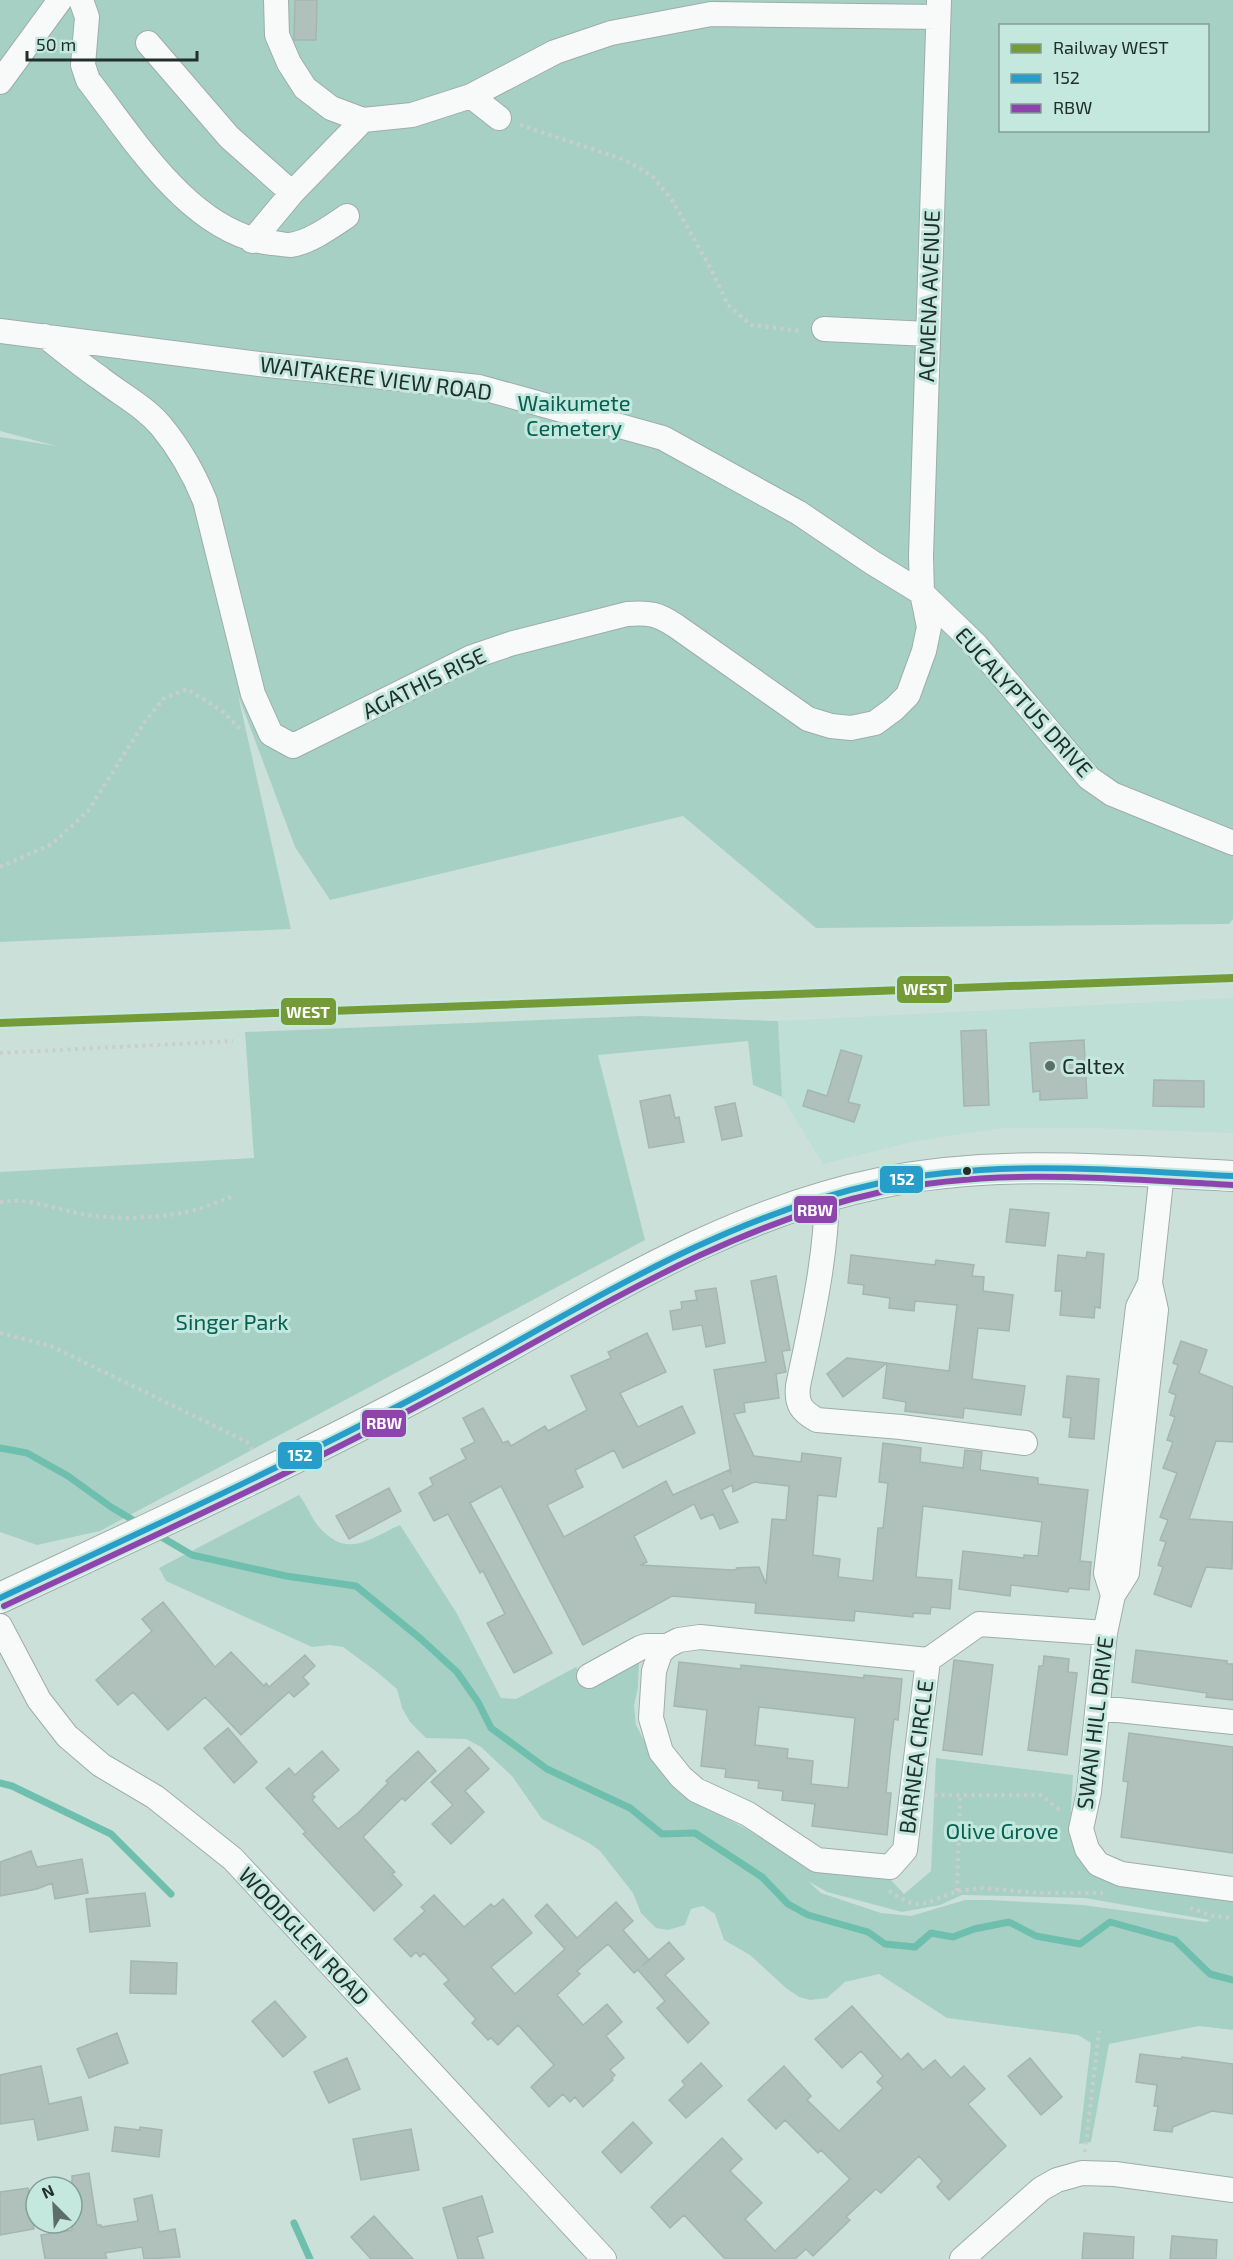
<svg xmlns="http://www.w3.org/2000/svg" width="1233" height="2259" viewBox="0 0 1233 2259" font-family="'Exo 2',sans-serif">
<style>
.built{fill:#bddfd6}
.green{fill:#a7d0c5;fill-rule:evenodd}
.lines{fill:none;stroke-linecap:round;stroke-linejoin:round}
.stream{stroke:#6ebfad;stroke-width:7}
.building{fill:#b0c1bc;stroke:#a5b5b0;stroke-width:1.5;fill-rule:evenodd}
.minor-casing{stroke:#9dada8;stroke-width:26}
.major-casing{stroke:#9dada8;stroke-width:32}
.path{stroke:#c9cecc;stroke-width:4;stroke-dasharray:3 4.5;stroke-linecap:butt}
.minor{stroke:#f7faf9;stroke-width:24}
.major{stroke:#f7faf9;stroke-width:30}
.bus-1-casing{stroke:#c4e8de;stroke-width:10}
.bus-2-casing{stroke:#c4e8de;stroke-width:10}
.bus-1{stroke:#279ec9;stroke-width:6}
.bus-2{stroke:#8e44ad;stroke-width:6}
.rail-1-casing{stroke:#c4e8de;stroke-width:12}
.rail-1{stroke:#749b38;stroke-width:8}
.poi-dot{fill:#5d6d68;stroke:#c4e8de;stroke-width:2}
.bus-dot{fill:#212f2b;stroke:#c4e8de;stroke-width:2}
.labels{text-anchor:middle;stroke-width:6;stroke-linejoin:round;paint-order:stroke}
.street-label{font-size:22px;fill:#212f2b;stroke:#c4e8de}
.park-label{font-size:22px;fill:#066152;stroke:#c4e8de}
.poi-label{font-size:22px;fill:#212f2b;stroke:#c4e8de;text-anchor:start}
.line-badge{stroke:#c4e8de;stroke-width:2}
.badge-label{font-size:16px;text-anchor:middle;font-weight:bold;fill:#fff}
</style>
<rect width="100%" height="100%" fill="#cce0da"/>
<path class="built" d="M 1233,998 L 1233,1133 L 1091,1128 L 1002,1128 L 916,1141 L 823,1164 L 782,1097 L 778,1021 Z"/>
<path class="green" d="M 0,0 L 1233,0 L 1233,919 L 1229,924 L 816,928 L 683,816 L 330,900 L 295,847 L 238,695 L 291,929 L 0,942 L 0,437 L 56,446 L 0,431 ZM 1000,26 L 1208,26 L 1208,130 L 1000,130 Z
M 641,1016 L 778,1021 L 782,1097 L 753,1085 L 748,1041 L 598,1055 L 645,1240 L 100,1531 L 37,1545 L 0,1532 L 0,1172 L 254,1158 L 245,1032 Z
M 299,1495 C 307,1505 312,1519 319,1527 C 348,1560 370,1538 400,1525 L 456,1612 L 501,1698 L 516,1699 L 576,1667 L 588,1688 L 639,1662 L 638,1687 L 634,1706 L 636,1725 L 662,1774 L 678,1792 L 748,1830 L 816,1872 L 891,1880 L 904,1894 L 931,1871 L 936,1758 L 1073,1775 C 1072,1806 1063,1849 1090,1873 C 1094,1876 1101,1879 1106,1881 L 1233,1897 L 1233,2030 L 1199,2026 L 1109,2044 L 1091,2142 L 1079,2144 L 1091,2043 L 1078,2035 L 947,2018 L 879,1974 L 845,1982 L 827,1998 L 810,2000 L 799,1997 L 786,1988 L 750,1955 L 724,1940 L 715,1914 L 703,1906 L 691,1909 L 685,1925 L 668,1930 L 656,1928 L 641,1913 L 633,1893 L 600,1851 L 589,1843 L 542,1819 L 512,1776 L 481,1747 L 466,1739 L 426,1738 L 410,1722 L 402,1708 L 397,1689 L 377,1672 L 343,1647 L 330,1645 L 312,1647 L 166,1581 L 159,1568 ZM 808,1881 L 827,1892 L 902,1912 L 940,1905 L 962,1895 L 1085,1898 L 1210,1920 L 1206,1922 L 1083,1905 L 989,1900 L 965,1900 L 911,1916 L 881,1913 L 821,1893 Z"/>
<g class="lines">
<path class="stream" d="M 0,1448 L 27,1453 L 68,1476 L 111,1507 L 138,1523
M 158,1535 L 192,1555 L 286,1576 L 356,1586 L 421,1639 L 457,1672 L 478,1702 L 491,1728 L 547,1769 L 630,1808 L 662,1834 L 695,1833 L 762,1877 L 788,1904 L 808,1915 L 868,1932 L 885,1944 L 915,1947 L 931,1933 L 953,1937 L 974,1929 L 1009,1922 L 1036,1936 L 1080,1944 L 1110,1922 L 1175,1940 L 1210,1974 L 1233,1980
M 0,1783 L 12,1786 L 111,1834 L 171,1894
M 294,2223 L 310,2259"/>
</g>
<path class="building" d="M 295,0 L 317,0 L 316,40 L 294,40 Z
M 986,1030 L 989,1105 L 964,1106 L 961,1031 Z
M 1084,1040 L 1087,1098 L 1040,1100 L 1040,1091 L 1033,1092 L 1030,1043 Z
M 841,1050 L 862,1056 L 848,1102 L 860,1105 L 854,1122 L 803,1106 L 808,1090 L 827,1096 Z
M 1154,1080 L 1204,1081 L 1204,1107 L 1153,1106 Z
M 670,1095 L 675,1118 L 679,1117 L 684,1142 L 649,1148 L 640,1101 Z
M 735,1103 L 742,1136 L 722,1140 L 715,1107 Z
M 1010,1209 L 1049,1213 L 1045,1246 L 1006,1242 Z
M 1087,1252 L 1104,1254 L 1100,1308 L 1095,1307 L 1094,1318 L 1060,1315 L 1062,1291 L 1055,1291 L 1058,1255 L 1086,1258 Z
M 851,1255 L 935,1265 L 936,1260 L 974,1265 L 972,1276 L 984,1277 L 983,1291 L 1013,1295 L 1009,1331 L 978,1328 L 972,1379 L 1025,1386 L 1021,1415 L 964,1408 L 963,1418 L 905,1411 L 906,1402 L 883,1398 L 887,1363 L 949,1371 L 957,1305 L 915,1301 L 914,1311 L 889,1308 L 890,1298 L 863,1294 L 864,1285 L 848,1283 Z
M 776,1276 L 790,1350 L 782,1351 L 786,1372 L 776,1374 L 779,1398 L 744,1403 L 745,1412 L 734,1414 L 754,1456 L 801,1462 L 802,1453 L 841,1458 L 836,1497 L 818,1495 L 813,1555 L 840,1559 L 838,1577 L 873,1581 L 878,1528 L 883,1528 L 888,1483 L 879,1482 L 883,1443 L 921,1448 L 920,1462 L 963,1468 L 965,1450 L 982,1452 L 980,1470 L 1038,1478 L 1038,1484 L 1088,1490 L 1080,1561 L 1091,1562 L 1089,1590 L 1069,1588 L 1068,1592 L 1011,1585 L 1010,1596 L 959,1589 L 963,1551 L 1024,1558 L 1024,1555 L 1038,1556 L 1042,1522 L 923,1506 L 916,1577 L 952,1580 L 950,1609 L 931,1607 L 930,1614 L 913,1613 L 913,1617 L 855,1611 L 854,1621 L 755,1613 L 756,1603 L 672,1596 L 583,1645 L 501,1486 L 470,1503 L 552,1653 L 514,1673 L 487,1623 L 505,1614 L 483,1571 L 480,1573 L 448,1514 L 434,1521 L 419,1493 L 433,1485 L 430,1478 L 466,1459 L 461,1449 L 475,1442 L 463,1418 L 483,1408 L 503,1443 L 508,1441 L 511,1446 L 545,1426 L 548,1431 L 587,1410 L 571,1376 L 611,1358 L 608,1352 L 647,1333 L 666,1372 L 620,1393 L 638,1427 L 682,1406 L 695,1433 L 623,1468 L 614,1450 L 575,1470 L 583,1487 L 547,1505 L 564,1537 L 666,1481 L 673,1495 L 729,1470 L 731,1474 L 714,1370 L 766,1362 L 751,1281 ZM 754,1482 L 789,1486 L 786,1520 L 772,1519 L 766,1584 L 759,1567 L 737,1568 L 738,1569 L 733,1570 L 640,1565 L 647,1562 L 634,1536 L 694,1504 L 701,1519 L 713,1514 L 720,1529 L 738,1522 L 722,1490 L 732,1485 L 733,1492 Z
M 716,1288 L 725,1343 L 706,1347 L 702,1325 L 673,1330 L 670,1311 L 682,1309 L 681,1302 L 697,1300 L 695,1291 Z
M 1181,1341 L 1207,1350 L 1199,1373 L 1233,1387 L 1233,1442 L 1216,1441 L 1189,1519 L 1233,1522 L 1232,1569 L 1206,1567 L 1191,1607 L 1154,1594 L 1163,1567 L 1158,1565 L 1166,1542 L 1160,1540 L 1168,1520 L 1160,1517 L 1177,1473 L 1163,1468 L 1173,1442 L 1167,1440 L 1175,1417 L 1170,1415 L 1176,1395 L 1169,1392 L 1178,1365 L 1173,1363 Z
M 847,1358 L 887,1363 L 843,1397 L 827,1374 Z
M 1067,1376 L 1099,1379 L 1094,1439 L 1069,1437 L 1071,1418 L 1063,1417 Z
M 389,1488 L 401,1511 L 349,1539 L 336,1516 Z
M 163,1602 L 215,1667 L 231,1652 L 264,1686 L 266,1683 L 269,1687 L 305,1655 L 315,1666 L 303,1677 L 309,1684 L 294,1697 L 289,1692 L 241,1735 L 205,1697 L 168,1730 L 133,1692 L 118,1705 L 96,1680 L 152,1631 L 142,1619 Z
M 1136,1650 L 1227,1661 L 1227,1664 L 1233,1664 L 1233,1700 L 1206,1697 L 1207,1693 L 1132,1682 Z
M 1044,1656 L 1069,1659 L 1068,1672 L 1077,1673 L 1067,1755 L 1028,1750 L 1039,1666 L 1043,1666 Z
M 954,1660 L 993,1665 L 982,1755 L 943,1750 Z
M 679,1662 L 741,1669 L 741,1665 L 864,1678 L 864,1675 L 902,1679 L 898,1720 L 894,1719 L 890,1753 L 886,1793 L 891,1793 L 887,1835 L 812,1826 L 815,1804 L 782,1800 L 783,1791 L 758,1788 L 759,1781 L 725,1777 L 726,1769 L 701,1766 L 707,1710 L 674,1706 ZM 759,1707 L 855,1718 L 848,1788 L 811,1784 L 813,1761 L 787,1758 L 788,1749 L 755,1745 Z
M 228,1728 L 257,1762 L 234,1783 L 204,1748 Z
M 1129,1733 L 1233,1747 L 1233,1853 L 1121,1837 L 1128,1782 L 1123,1781 Z
M 469,1747 L 489,1769 L 465,1791 L 484,1812 L 451,1844 L 432,1824 L 453,1805 L 431,1782 Z
M 322,1751 L 339,1770 L 312,1794 L 315,1797 L 312,1800 L 338,1829 L 358,1813 L 388,1783 L 386,1781 L 418,1751 L 436,1771 L 405,1801 L 402,1798 L 363,1837 L 395,1872 L 392,1874 L 402,1885 L 374,1911 L 303,1834 L 306,1832 L 266,1788 L 289,1768 L 295,1775 Z
M 31,1851 L 37,1867 L 82,1859 L 88,1893 L 55,1899 L 52,1883 L 37,1889 L 0,1896 L 0,1862 Z
M 145,1893 L 150,1926 L 90,1932 L 86,1899 Z
M 434,1895 L 464,1927 L 491,1904 L 494,1907 L 503,1899 L 532,1933 L 491,1967 L 515,1994 L 565,1949 L 535,1916 L 547,1904 L 577,1938 L 616,1902 L 633,1921 L 623,1930 L 649,1960 L 642,1966 L 669,1942 L 684,1959 L 665,1975 L 709,2023 L 688,2043 L 657,2008 L 665,2001 L 638,1970 L 634,1973 L 608,1944 L 577,1971 L 580,1974 L 557,1995 L 583,2025 L 607,2004 L 622,2022 L 606,2036 L 624,2058 L 610,2070 L 615,2075 L 612,2078 L 613,2080 L 583,2107 L 575,2097 L 570,2102 L 563,2094 L 549,2107 L 531,2087 L 554,2065 L 518,2025 L 498,2045 L 491,2038 L 488,2040 L 472,2023 L 476,2019 L 444,1984 L 449,1980 L 424,1953 L 420,1957 L 416,1952 L 411,1957 L 394,1939 L 425,1911 L 421,1907 Z
M 131,1961 L 177,1963 L 176,1994 L 130,1993 Z
M 275,2001 L 306,2037 L 283,2057 L 252,2021 Z
M 852,2006 L 901,2060 L 908,2053 L 923,2070 L 935,2060 L 951,2078 L 964,2066 L 985,2089 L 968,2104 L 1006,2146 L 949,2200 L 937,2187 L 942,2181 L 919,2156 L 881,2193 L 876,2189 L 846,2217 L 850,2220 L 813,2256 L 806,2249 L 795,2259 L 725,2259 L 684,2215 L 670,2228 L 651,2207 L 722,2138 L 742,2159 L 730,2171 L 762,2203 L 745,2219 L 775,2251 L 850,2179 L 821,2150 L 818,2153 L 785,2120 L 776,2129 L 748,2100 L 784,2066 L 811,2096 L 807,2100 L 839,2131 L 883,2088 L 877,2082 L 883,2076 L 861,2051 L 842,2068 L 815,2039 Z
M 117,2033 L 128,2063 L 89,2078 L 77,2049 Z
M 1140,2054 L 1181,2059 L 1182,2057 L 1233,2064 L 1233,2114 L 1212,2111 L 1173,2127 L 1172,2132 L 1154,2130 L 1158,2106 L 1154,2106 L 1157,2085 L 1136,2082 Z
M 347,2058 L 360,2089 L 329,2103 L 314,2072 Z
M 1030,2058 L 1062,2097 L 1041,2115 L 1008,2076 Z
M 701,2063 L 722,2086 L 686,2118 L 669,2100 L 685,2085 L 682,2081 Z
M 41,2066 L 49,2104 L 81,2097 L 88,2130 L 38,2140 L 34,2119 L 0,2124 L 0,2075 Z
M 633,2122 L 652,2143 L 621,2173 L 602,2152 Z
M 115,2127 L 140,2130 L 140,2127 L 162,2130 L 159,2157 L 112,2151 Z
M 411,2129 L 419,2170 L 361,2180 L 353,2139 Z
M 89,2173 L 97,2225 L 101,2225 L 101,2227 L 138,2221 L 134,2199 L 152,2195 L 159,2232 L 175,2229 L 180,2257 L 144,2259 L 142,2247 L 105,2253 L 107,2259 L 45,2259 L 41,2235 L 72,2230 L 72,2176 Z
M 28,2188 L 34,2229 L 0,2235 L 0,2192 Z
M 482,2196 L 493,2232 L 477,2237 L 484,2259 L 458,2259 L 443,2208 Z
M 374,2216 L 413,2259 L 371,2259 L 351,2237 Z
M 1084,2233 L 1134,2237 L 1133,2259 L 1082,2259 Z
M 1172,2236 L 1217,2240 L 1216,2259 L 1170,2259 Z"/>
<g class="lines">
<g class="minor-casing">
<path id="minor" d="M 81,0 L 87,17 L 83,65 L 88,80 C 134,139 191,234 272,243 C 277,243 285,245 290,245 C 309,243 332,226 347,216
M 276,0 L 277,35 L 289,63 L 305,88 L 331,108 L 363,120 L 412,115 L 471,96 L 555,52 L 611,33 L 711,14 L 938,17
M 148,43 L 229,137 L 292,193
M 0,82 L 60,0
M 471,96 L 499,118
M 252,241 L 292,193 L 363,120
M 824,329 L 928,334
M 0,331 L 259,364 L 479,387 L 663,438 L 799,513 L 873,563 L 922,593 L 976,645 L 1089,778 L 1112,794 L 1233,843
M 45,336 C 63,350 81,365 100,378 C 120,394 144,406 161,426 C 180,449 194,474 205,501 L 253,694 L 271,734 L 293,746 L 472,657 L 510,644 L 627,614 C 649,612 658,614 676,626 L 808,719 L 831,726 L 851,728 L 875,723 L 894,709 L 908,695 L 924,651 L 929,627 L 922,593 L 921,556 L 939,0
M 1162,1172 L 1150,1283 L 1156,1310 L 1127,1573 L 1113,1595 L 1105,1633 L 1089,1792 L 1081,1829 L 1087,1849 L 1098,1864 L 1121,1874 L 1233,1889
M 827,1195 C 826,1261 811,1323 798,1386 C 796,1404 801,1411 817,1420 L 901,1427 L 1025,1443
M 1113,1595 L 1106,1573 L 1138,1307 L 1150,1283
M 0,1626 L 39,1700 L 67,1736 L 101,1765 L 155,1797 L 233,1859 L 604,2259
M 928,1660 L 905,1850 L 890,1867 L 817,1860 L 748,1814 L 696,1790 L 681,1777 L 661,1752 L 651,1718 L 654,1671 L 660,1653 L 667,1646 L 679,1640 L 700,1637 L 928,1660 L 979,1624 L 1105,1633
M 589,1676 L 640,1648 L 646,1646 L 667,1646
M 1099,1708 L 1233,1722
M 962,2259 L 1041,2189 L 1057,2180 L 1082,2173 L 1115,2174 L 1233,2190"/>
</g>
<g class="major-casing">
<path id="major" d="M 0,1598 C 143,1531 287,1465 427,1391 C 575,1313 713,1217 880,1183 C 995,1159 1117,1170 1233,1176"/>
</g>
<path class="path" d="M 520,125 L 625,160 L 652,176 L 672,200 L 711,269 L 728,305 L 751,325 L 802,331
M 0,867 L 52,844 L 88,811 L 144,723 L 163,699 L 187,689 L 222,711 L 240,729 L 245,730
M 0,1053 L 233,1041
M 0,1202 C 31,1196 64,1213 95,1216 C 123,1219 154,1218 181,1213 C 199,1210 217,1202 234,1196
M 0,1333 L 51,1346 L 247,1442 L 253,1451
M 934,1795 L 1041,1795 L 1062,1812
M 889,1891 L 907,1902 L 915,1904 L 927,1903 L 957,1891 L 983,1888 L 1038,1893 L 1103,1893
M 957,1891 L 960,1795
M 1190,1908 L 1213,1916 L 1233,1918
M 1085,2152 L 1099,2031"/>
<use href="#minor" class="minor"/>
<use href="#major" class="major"/>
<g class="bus-1-casing">
<path id="bus-1" d="M 0,1598 C 143,1531 287,1465 427,1391 C 574,1313 715,1218 880,1183 C 996,1159 1116,1170 1233,1176"/>
</g>
<g class="bus-2-casing">
<path id="bus-2" d="M 4,1606 C 147,1539 290,1474 429,1400 C 576,1323 716,1228 881,1192 C 996,1167 1116,1179 1233,1185"/>
</g>
<use href="#bus-1" class="bus-1"/>
<use href="#bus-2" class="bus-2"/>
<g class="rail-1-casing">
<path id="rail-1" d="M 0,1023 L 1233,978"/>
</g>
<use href="#rail-1" class="rail-1"/>
</g>
<circle class="poi-dot" cx="1050" cy="1066" r="6"/>
<circle class="bus-dot" cx="967" cy="1171" r="5"/>
<g class="labels">
<g class="street-label">
<text transform="translate(929 296) rotate(-88)" y="8">ACMENA AVENUE</text>
<text transform="translate(376 378) rotate(7)" y="8">WAITAKERE VIEW ROAD</text>
<text transform="translate(424 683) rotate(-26)" y="8">AGATHIS RISE</text>
<text transform="translate(1024 702) rotate(48)" y="8">EUCALYPTUS DRIVE</text>
<text transform="translate(1095 1723) rotate(-83)" y="8">SWAN HILL DRIVE</text>
<text transform="translate(916 1757) rotate(-83)" y="8">BARNEA CIRCLE</text>
<text transform="translate(304 1936) rotate(47)" y="8">WOODGLEN ROAD</text>
</g>
<g class="park-label">
<text x="574" y="411">Waikumete<tspan x="574" dy="25">Cemetery</tspan></text>
<text x="232" y="1330">Singer Park</text>
<text x="1002" y="1839">Olive Grove</text>
</g>
<g class="poi-label">
<text x="1062" y="1074">Caltex</text>
</g>
</g>
<g class="line-badge">
<rect x="896" y="975" width="57" height="29" rx="6" fill="#749b38"/>
<rect x="280" y="997" width="57" height="29" rx="6" fill="#749b38"/>
<rect x="879" y="1165" width="45" height="29" rx="6" fill="#279ec9"/>
<rect x="793" y="1195" width="45" height="29" rx="6" fill="#8e44ad"/>
<rect x="361" y="1409" width="46" height="29" rx="6" fill="#8e44ad"/>
<rect x="277" y="1441" width="46" height="29" rx="6" fill="#279ec9"/>
</g>
<g class="badge-label">
<text x="925" y="995">WEST</text>
<text x="308" y="1018">WEST</text>
<text x="902" y="1185">152</text>
<text x="815" y="1216">RBW</text>
<text x="384" y="1429">RBW</text>
<text x="300" y="1461">152</text>
</g>
<rect x="999" y="24" width="210" height="108" fill="#c4e8de" stroke="#839e96" stroke-width="1.5"/>
<rect x="1011" y="44" width="30" height="9" fill="#749b38" stroke="#839e96" stroke-width="1.5"/>
<text x="1053" y="54" font-size="18" fill="#212f2b">Railway WEST</text>
<rect x="1011" y="74" width="30" height="9" fill="#279ec9" stroke="#839e96" stroke-width="1.5"/>
<text x="1053" y="84" font-size="18" fill="#212f2b">152</text>
<rect x="1011" y="104" width="30" height="9" fill="#8e44ad" stroke="#839e96" stroke-width="1.5"/>
<text x="1053" y="114" font-size="18" fill="#212f2b">RBW</text>
<g transform="translate(54 2205) rotate(336)"><circle r="28" fill="#c4e8de" stroke="#839e96" stroke-width="1.5"/>
<path d="M0-4.5L10 22L0 15L-10 22Z" fill="#5d6d68"/>
<text y="-9" font-size="16" font-weight="bold" text-anchor="middle" fill="#212f2b">N</text>
</g>
<path d="M27 51v9h170v-9" fill="none" stroke="#212f2b" stroke-width="3"/>
<text x="36" y="51" font-size="18" fill="#212f2b" stroke="#c4e8de" stroke-width="4.5" paint-order="stroke">50 m</text>
</svg>
